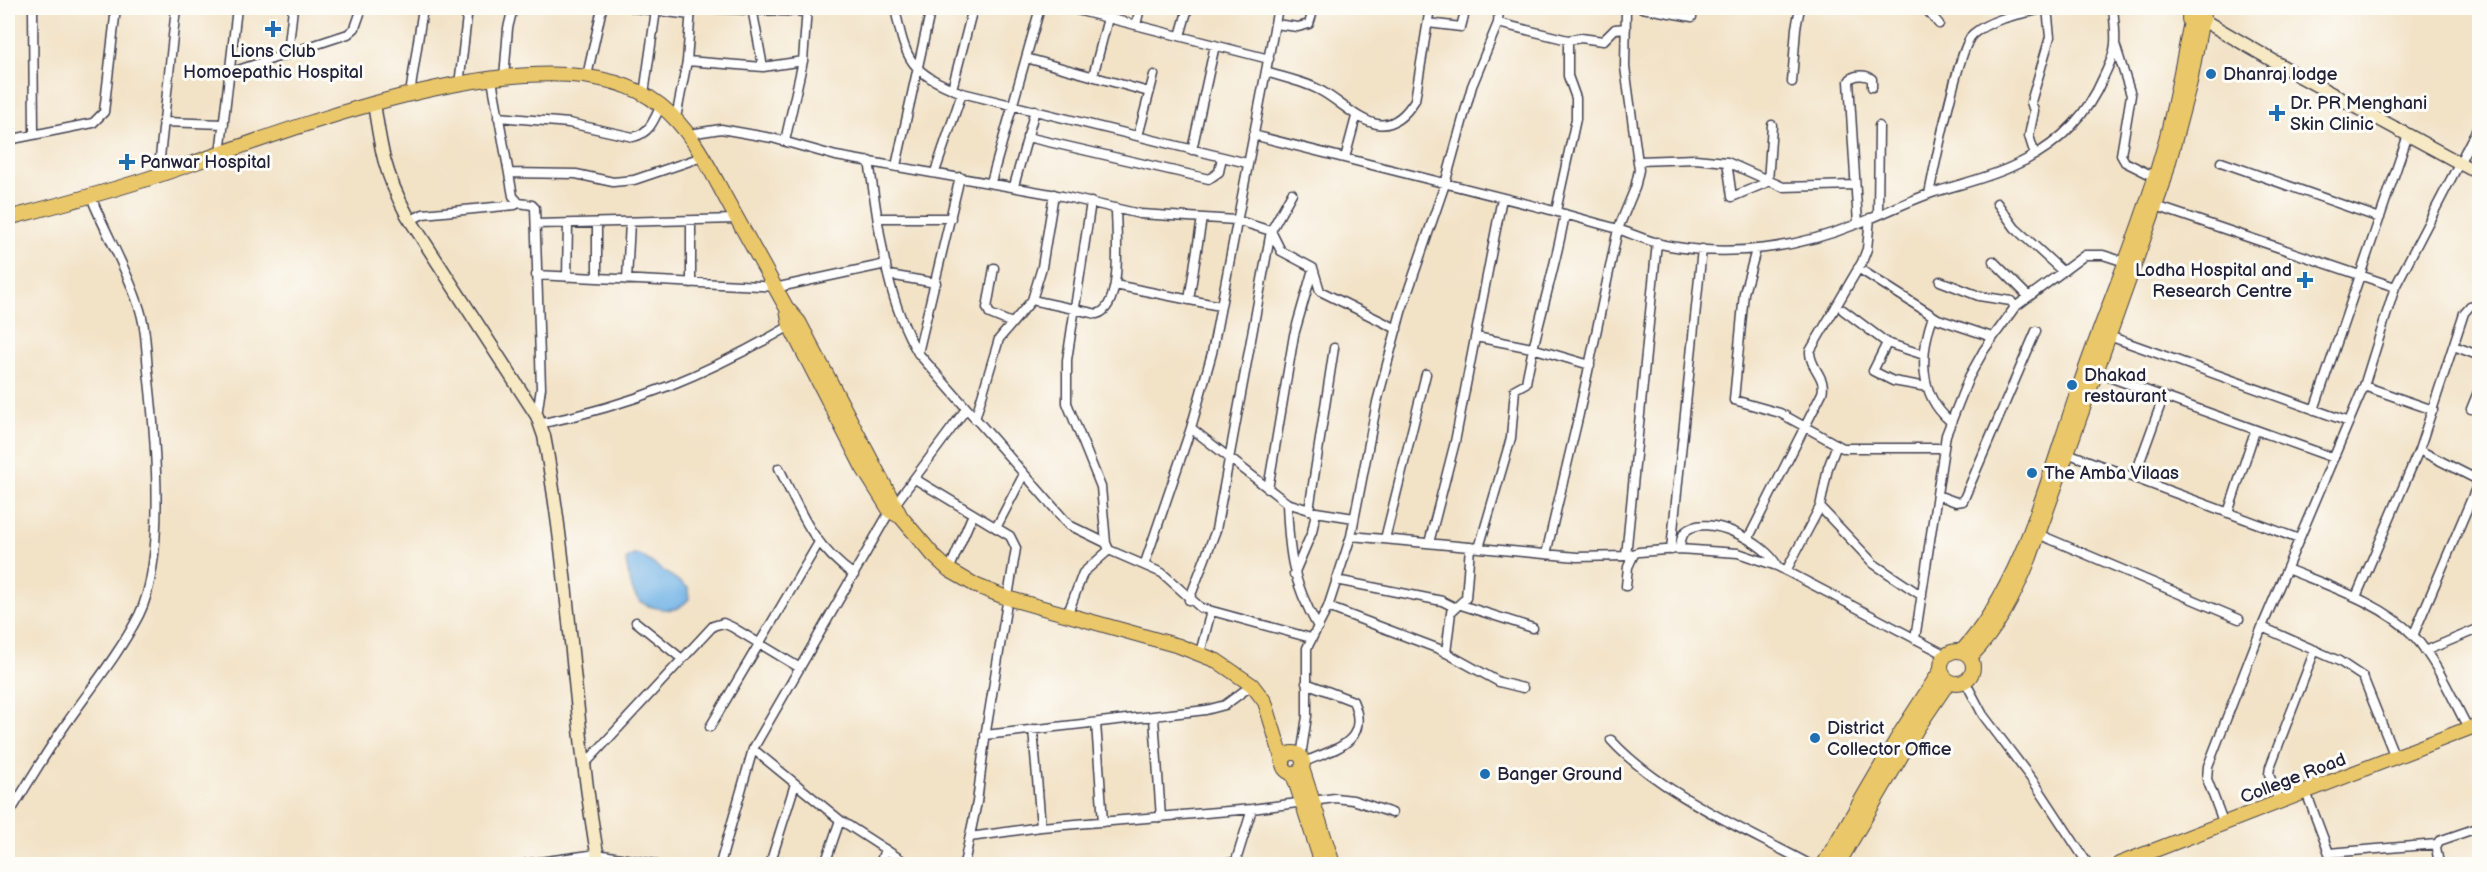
<svg xmlns="http://www.w3.org/2000/svg" width="2487" height="872" viewBox="0 0 2487 872" font-family="'Balsamiq Sans',sans-serif">
<style>
.water{fill:#71b2e6;stroke:#4a6a90;stroke-width:1.5}
.lines{fill:none;stroke-linecap:round;stroke-linejoin:round}
.street-casing{stroke:#413f50;stroke-width:11}
.secondary-casing{stroke:#413f50;stroke-width:15}
.primary-casing{stroke:#413f50;stroke-width:16}
.street{stroke:#fff;stroke-width:8}
.secondary{stroke:#f7e9c3;stroke-width:12}
.primary{stroke:#eac769;stroke-width:14}
.poi-dot{fill:#1f6fb2;stroke:#fdfcf7;stroke-width:2}
.labels{text-anchor:middle;stroke-width:6;stroke-linejoin:round;paint-order:stroke}
.poi-label{font-size:18px;fill:#22223b;stroke:#fdfcf7;text-anchor:start}
.street-label{font-size:18px;fill:#22223b;stroke:#fdfcf7}
</style>
<rect width="100%" height="100%" fill="#fdfcf7"/>
<filter id="ink" filterUnits="userSpaceOnUse"><feTurbulence type="fractalNoise" baseFrequency=".0167" numOctaves="2"/><feDisplacementMap in="SourceGraphic" scale="12" xChannelSelector="R" yChannelSelector="G"/><feConvolveMatrix kernelMatrix="1 2 1 2 8 2 1 2 1" color-interpolation-filters="sRGB"/></filter>
<filter id="wash" filterUnits="userSpaceOnUse"><feTurbulence type="fractalNoise" baseFrequency=".008" numOctaves="4" result="noise"/><feDisplacementMap in="SourceGraphic" scale="24" xChannelSelector="R" yChannelSelector="G"/><feGaussianBlur stdDeviation="1.35" result="paint"/><feColorMatrix in="noise" values="0 0 0 0 0 0 0 0 0 0 0 0 0 0 0 0 0 1.4 0 .05"/><feComposite in="paint" operator="in"/></filter>
<g filter="url(#wash)">
<rect width="100%" height="100%" fill="#f2e2c6"/>
<path class="water" d="M 633,555 L 640,555 L 683,584 L 688,588 L 689,599 C 686,602 682,606 678,608 C 668,612 643,607 637,598 C 630,589 628,571 626,560 Z"/>
</g>
<g filter="url(#ink)">
<g class="lines">
<g class="street-casing">
<path id="street" d="M 33,8 L 34,133
M 634,8 L 691,15
M 698,8 L 807,12
M 752,8 L 763,67
M 895,8 C 906,62 910,72 962,93 L 1247,163
M 1069,8 L 1269,59
M 1642,8 L 1692,17
M 1925,8 L 1939,24
M 1428,23 L 1461,27 L 1466,8
M 1498,23 L 1568,40 L 1581,38 L 1603,41 L 1615,29 L 1626,28
M 1275,24 L 1298,27 L 1309,24 L 1314,8
M 1136,25 L 1140,8
M 1180,36 L 1188,8
M 2115,44 L 2131,95 L 2121,155 L 2125,162 L 2155,177
M 288,53 L 293,8
M 1026,58 L 1149,92
M 687,61 L 763,67 L 803,61
M 1266,72 C 1285,78 1307,82 1323,92 C 1355,111 1384,150 1415,100 L 1430,8
M 229,73 L 348,34 L 355,28 L 362,8
M 587,76 L 602,8
M 1093,76 L 1108,18
M 504,78 L 508,28 L 513,8
M 492,80 L 513,196 L 519,203 L 532,205 L 535,208 L 541,388 L 537,416
M 1792,82 L 1796,28 L 1800,8
M 459,85 L 468,8
M 952,89 L 973,8
M 410,94 L 423,8
M 644,94 L 656,10
M 498,117 L 569,123 L 633,137 C 650,133 654,120 661,105
M 676,118 L 687,61 L 691,8
M 163,122 L 224,124
M 689,134 L 721,129 L 772,138 L 836,156 L 1062,196 L 1140,214 L 1236,220 L 1271,231 L 1281,251 L 1313,268 L 1320,291 L 1397,329
M 1253,135 L 1543,208 L 1618,229 L 1635,188 L 1639,170 L 1625,67 L 1626,8
M 1138,136 L 1154,75
M 1027,137 L 1209,179 L 1219,172 L 1222,157
M 8,140 L 93,123 L 104,112 L 116,8
M 785,141 L 803,61 L 807,8
M 1192,150 L 1215,45
M 220,154 L 237,8
M 2035,155 L 2029,136 L 2034,111 L 2031,102 L 2050,37 L 2047,8
M 1345,158 L 1356,117
M 869,161 C 879,225 884,296 918,353 L 1069,525 L 1106,543
M 1639,161 L 1695,159 L 1727,162 L 1783,187 L 1855,185
M 1727,162 L 1732,197 L 1768,182 L 1772,125
M 2221,162 L 2380,218
M 896,166 L 931,8
M 935,172 L 962,93
M 509,173 L 576,174 L 613,182 L 634,180 L 702,157
M 158,176 L 176,8
M 991,182 L 1040,8
M 1014,186 L 1035,110
M 1929,194 C 1934,169 1959,46 1973,34 C 1993,17 2023,14 2047,8
M 1091,202 L 1067,360 L 1067,403 L 1101,487 L 1106,543 L 1109,550 L 1162,573 L 1201,608 L 1311,638
M 1997,203 L 2015,228 L 2062,271
M 2156,206 L 2395,287
M 1556,211 L 1576,119 L 1576,98 L 1568,76 L 1568,40
M 1878,214 L 1879,126
M 878,218 L 951,218
M 411,220 L 423,214 L 515,205 L 519,203
M 536,224 L 737,219
M 1858,224 L 1849,81 C 1853,74 1866,74 1872,79 L 1872,87
M 1756,250 L 1744,293 L 1734,400 L 1780,413 L 1843,448 L 1943,448
M 1993,261 L 2028,296
M 994,268 L 987,308 L 990,314 L 1012,323
M 1858,268 L 1938,319 L 1992,337
M 536,275 L 779,287 L 886,264
M 889,275 L 936,283
M 567,277 L 568,224
M 597,278 L 597,223
M 627,280 L 630,222
M 1940,281 L 1979,296 L 2011,301 L 2015,307
M 691,283 L 691,221
M 1115,285 L 1220,306
M 1032,300 L 1097,314 C 1124,307 1116,231 1116,208
M 1189,300 L 1202,218
M 2480,304 L 2470,306 L 2464,313 L 2419,450 L 2480,481
M 1843,310 L 1887,343
M 1933,316 C 1920,353 1918,394 1950,421
M 2109,336 L 2349,422
M 1476,337 L 1532,348 L 1590,365
M 2454,346 L 2480,356
M 918,353 L 960,177
M 1924,355 L 1887,343 L 1873,371 L 1893,381 L 1927,387
M 2095,372 L 2334,458
M 2471,409 L 2480,387
M 2314,410 L 2408,135
M 2433,410 L 2364,386 L 2395,287 L 2480,123
M 975,419 L 999,339 L 1032,300 L 1042,267 L 1054,194
M 539,424 C 633,405 707,374 790,326
M 1191,428 L 1287,503 L 1316,512 L 1354,518
M 2067,453 L 2299,539
M 779,468 C 801,513 812,545 854,575
M 2134,478 L 2163,398
M 915,479 L 1010,536 L 1016,548 L 986,731 L 977,802 L 964,864
M 1268,489 L 1294,335 L 1313,269
M 1937,495 L 1956,502 L 1963,501 L 2036,331
M 1287,503 C 1289,554 1292,581 1318,627
M 1820,507 L 1874,564 L 1922,596
M 1309,510 L 1334,348
M 2228,513 L 2255,431
M 996,528 L 1024,474
M 2038,534 L 2239,619
M 1351,536 L 1577,557 L 1626,556 L 1639,552 L 1679,549 L 1738,553 L 1777,566 L 1946,655
M 1385,539 L 1426,374
M 1748,539 L 1822,393 C 1827,377 1809,367 1810,351 L 1862,262 L 1867,249 L 1870,218
M 1429,543 L 1455,442 L 1502,198
M 1479,548 L 1511,438 L 1515,389 L 1526,383 C 1536,326 1555,271 1565,214
M 1679,549 C 1681,543 1681,536 1685,532 C 1706,511 1768,544 1777,566
M 1671,550 L 1702,249
M 1546,554 L 1579,414 L 1618,229 C 1635,235 1652,243 1670,246 C 1733,257 1798,248 1857,224 C 1881,215 1904,203 1929,194 C 1956,185 1985,179 2011,167 C 2053,149 2085,120 2103,78 C 2108,67 2114,57 2115,44 C 2116,32 2114,19 2113,8
M 1626,556 L 1657,242
M 1145,563 L 1191,428 L 1212,353 L 1278,8
M 2287,569 C 2328,586 2383,603 2414,636 C 2437,662 2452,698 2468,728
M 949,570 L 973,514
M 1786,571 L 1820,507 L 1828,468 L 1836,447
M 1294,574 L 1312,532 L 1316,512
M 1336,580 L 1442,601 L 1454,607
M 1626,586 L 1628,567 L 1634,554
M 2356,597 L 2419,450
M 1189,600 L 1216,530 L 1271,231 L 1292,193
M 1461,605 L 1533,628
M 1328,607 L 1439,649 L 1499,682 L 1523,688
M 1068,613 L 1083,573 L 1109,550
M 636,622 L 682,659
M 2262,627 L 2339,661 L 2363,677 L 2395,757
M 2413,636 L 2480,479
M 1915,639 L 1946,435 L 1969,377 L 1984,350 L 2015,307 L 2085,255 L 2103,255 L 2125,262
M 2425,651 L 2480,628
M 1200,653 L 1211,611
M 1446,653 L 1451,612 L 1466,598 L 1470,547
M 1965,681 L 1983,715 L 2036,785 L 2088,864
M 1154,718 L 1161,818
M 1096,723 L 1103,822
M 710,727 L 818,544
M 985,735 L 1206,710 L 1225,705 L 1252,685
M 1611,740 C 1659,793 1746,830 1809,864
M 753,749 L 840,820 L 908,864
M 1301,757 L 1307,716 L 1307,648 L 1328,607 L 1351,536 L 1377,402 L 1401,312 L 1445,184 L 1472,86 L 1498,23 L 1499,8
M 1304,762 C 1334,749 1371,743 1353,701 L 1306,683
M 585,764 L 713,626 L 723,623 L 732,627 L 800,668
M 2306,792 L 2329,853 L 2437,844
M 2279,802 L 2269,774 L 2270,767 L 2315,650
M 8,816 C 26,786 45,754 66,724 C 91,688 119,654 139,615 C 167,559 155,433 148,371 C 146,349 146,325 138,304 C 127,270 108,237 94,204
M 2224,824 L 2207,779 L 2208,766 L 2262,627 L 2364,386
M 1041,827 L 1252,809 L 1335,798 L 1353,800 L 1392,813
M 970,837 L 1041,827 L 1033,729
M 525,864 L 597,854 L 655,864
M 720,864 L 753,749 L 890,511 L 966,409
M 770,864 L 795,784
M 825,864 L 840,820
M 880,864 L 885,849
M 1223,864 L 1235,862
M 1235,864 L 1252,809
M 2439,864 L 2436,847 L 2439,841 L 2480,827"/>
</g>
<g class="secondary-casing">
<path id="secondary" d="M 2203,20 L 2301,77 L 2480,174
M 374,103 C 381,150 384,172 407,215 L 537,416 L 544,436 C 571,578 573,723 599,864"/>
</g>
<g class="primary-casing">
<path id="primary" d="M2189 18a7 7 0 1 1 14 0a7 7 0 1 1-14 0Z
M 8,218 C 58,205 109,192 159,175 C 273,137 554,19 660,105 C 693,131 710,170 730,206 C 749,240 768,274 786,307 L 799,322 L 901,517 L 934,556 L 949,570 L 977,586 L 1007,598 L 1179,646 L 1217,661 L 1252,685 L 1265,702 L 1283,761
M 787,309 L 790,326 L 863,468 L 890,511 L 901,517
M1941 667a16 16 0 1 1 32 0a16 16 0 1 1-32 0Z
M 1962,651 C 2022,586 2049,475 2078,391 C 2105,311 2140,233 2163,151 C 2175,109 2182,65 2191,22
M 1970,657 C 1999,628 2015,594 2030,557 L 2163,184 L 2190,82 L 2201,24
M1283 763a10 10 0 1 1 20 0a10 10 0 1 1-20 0Z
M 1302,768 L 1333,864
M 1293,774 L 1322,864
M 1824,864 L 1901,732 L 1941,670
M 1838,864 L 1918,727 L 1949,681
M 2119,864 L 2480,724"/>
</g>
<use href="#street" class="street"/>
<use href="#secondary" class="secondary"/>
<use href="#primary" class="primary"/>
</g>
</g>
<g class="poi-dot">
<path d="M270 20h6v6h6v6h-6v6h-6v-6h-6v-6h6z"/>
<circle cx="2211" cy="74" r="6"/>
<path d="M2274 104h6v6h6v6h-6v6h-6v-6h-6v-6h6z"/>
<path d="M124 153h6v6h6v6h-6v6h-6v-6h-6v-6h6z"/>
<path d="M2302 271h6v6h6v6h-6v6h-6v-6h-6v-6h6z"/>
<circle cx="2072" cy="385" r="6"/>
<circle cx="2032" cy="473" r="6"/>
<circle cx="1815" cy="738" r="6"/>
<circle cx="1485" cy="774" r="6"/>
</g>
<g class="labels">
<g class="poi-label">
<text x="273" y="57" text-anchor="middle">Lions Club<tspan x="273" dy="21">Homoepathic Hospital</tspan></text>
<text x="2223" y="80">Dhanraj lodge</text>
<text x="2290" y="109">Dr. PR Menghani<tspan x="2290" dy="21">Skin Clinic</tspan></text>
<text x="140" y="168">Panwar Hospital</text>
<text x="2292" y="276" text-anchor="end">Lodha Hospital and<tspan x="2292" dy="21">Research Centre</tspan></text>
<text x="2084" y="381">Dhakad<tspan x="2084" dy="21">restaurant</tspan></text>
<text x="2044" y="479">The Amba Vilaas</text>
<text x="1827" y="734">District<tspan x="1827" dy="21">Collector Office</tspan></text>
<text x="1497" y="780">Banger Ground</text>
</g>
<g class="street-label">
<text transform="translate(2293 778) rotate(-21)" y="6">College Road</text>
</g>
</g>
<rect width="2487" height="872" fill="none" stroke="#fdfcf7" stroke-width="30"/>
</svg>
